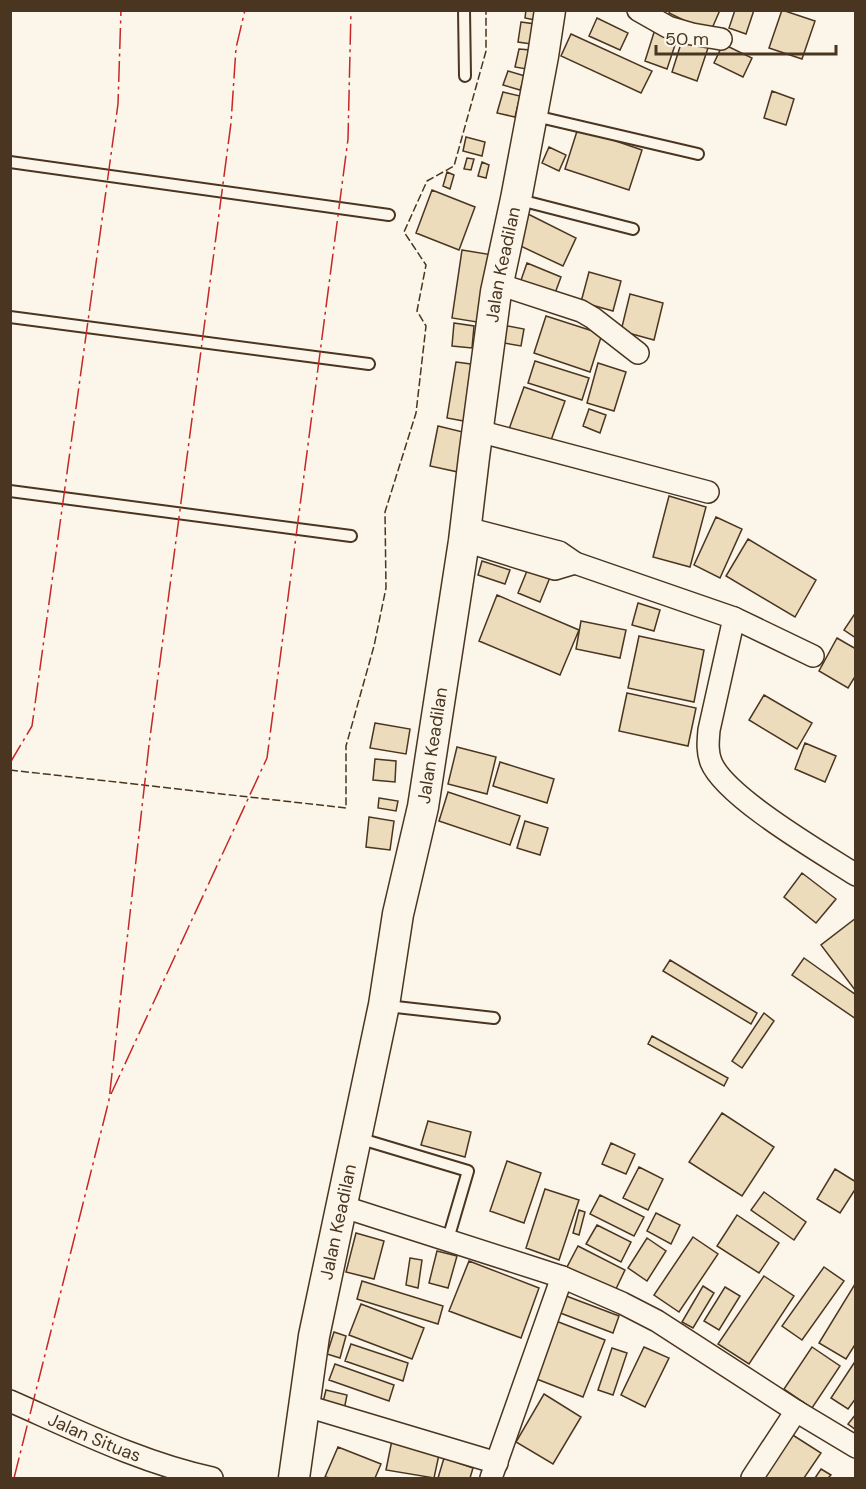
<svg xmlns="http://www.w3.org/2000/svg" width="866" height="1489" viewBox="0 0 866 1489" font-family="'DM Sans',sans-serif">
<style>
.building{fill:#ecdcbc;stroke:#4a3520;stroke-width:1.5}
.lines{fill:none;stroke-linecap:round;stroke-linejoin:round}
.lane-casing{stroke:#4a3520;stroke-width:14}
.street-casing{stroke:#4a3520;stroke-width:24}
.secondary-casing{stroke:#4a3520;stroke-width:33}
.lane{stroke:#fbf6e9;stroke-width:10}
.street{stroke:#fbf6e9;stroke-width:21}
.secondary{stroke:#fbf6e9;stroke-width:30}
.fence{stroke:#4a3520;stroke-width:1.5;stroke-dasharray:8 3;stroke-linecap:butt}
.power{stroke:#c62828;stroke-width:1.5;stroke-dasharray:21 4.5 3 4.5;stroke-linecap:butt}
.labels{text-anchor:middle;stroke-width:4.5;stroke-linejoin:round;paint-order:stroke}
.street-label{font-size:18px;fill:#4a3520;stroke:#fbf6e9}
</style>
<rect width="100%" height="100%" fill="#fbf6e9"/>
<path class="building" d="M 526,10 L 537,10 L 535,20 L 525,18 Z
M 671,10 L 720,10 L 710,33 L 669,13 Z
M 735,10 L 754,10 L 746,34 L 729,28 Z
M 782,10 L 815,21 L 802,59 L 769,48 Z
M 597,18 L 628,33 L 620,50 L 589,36 Z
M 521,22 L 535,24 L 531,44 L 518,42 Z
M 656,26 L 679,33 L 667,69 L 645,61 Z
M 571,34 L 652,71 L 641,93 L 561,56 Z
M 684,34 L 710,42 L 697,81 L 672,72 Z
M 723,44 L 752,58 L 743,77 L 714,63 Z
M 519,49 L 530,50 L 526,69 L 515,67 Z
M 508,71 L 525,76 L 520,90 L 503,85 Z
M 772,91 L 794,99 L 786,125 L 764,118 Z
M 503,92 L 520,96 L 515,117 L 497,113 Z
M 578,128 L 642,150 L 629,190 L 565,169 Z
M 466,137 L 485,142 L 482,156 L 463,151 Z
M 549,147 L 566,155 L 559,171 L 542,163 Z
M 467,158 L 474,159 L 471,170 L 464,169 Z
M 482,162 L 489,165 L 486,178 L 478,176 Z
M 447,172 L 454,175 L 450,189 L 443,186 Z
M 432,190 L 475,207 L 459,250 L 416,233 Z
M 526,213 L 576,238 L 563,266 L 512,242 Z
M 462,250 L 493,255 L 483,323 L 452,318 Z
M 527,263 L 561,277 L 554,296 L 520,283 Z
M 589,272 L 621,281 L 613,311 L 581,302 Z
M 630,294 L 663,303 L 654,340 L 621,331 Z
M 546,316 L 602,334 L 590,372 L 534,353 Z
M 454,323 L 474,326 L 472,348 L 452,346 Z
M 502,325 L 524,329 L 521,346 L 498,342 Z
M 535,361 L 589,378 L 582,400 L 528,383 Z
M 456,362 L 478,365 L 469,422 L 447,418 Z
M 598,363 L 626,372 L 614,411 L 587,403 Z
M 524,387 L 565,401 L 549,446 L 508,432 Z
M 589,409 L 606,415 L 600,433 L 583,426 Z
M 438,426 L 467,433 L 458,472 L 430,466 Z
M 669,496 L 706,507 L 690,567 L 653,557 Z
M 716,517 L 742,529 L 720,578 L 694,565 Z
M 748,539 L 816,580 L 795,617 L 726,576 Z
M 482,561 L 510,570 L 505,584 L 478,575 Z
M 529,566 L 551,575 L 540,602 L 518,593 Z
M 497,595 L 579,630 L 560,675 L 479,641 Z
M 638,603 L 660,610 L 654,631 L 632,625 Z
M 856,612 L 856,638 L 844,630 Z
M 581,621 L 626,630 L 620,658 L 576,649 Z
M 639,636 L 704,650 L 694,702 L 628,688 Z
M 837,638 L 856,649 L 856,675 L 848,688 L 819,671 Z
M 627,693 L 696,708 L 688,746 L 619,731 Z
M 764,695 L 812,723 L 797,749 L 749,720 Z
M 375,723 L 410,729 L 406,754 L 370,748 Z
M 805,743 L 836,756 L 825,782 L 795,769 Z
M 457,747 L 496,757 L 487,794 L 448,784 Z
M 375,759 L 396,761 L 395,782 L 373,780 Z
M 500,762 L 554,779 L 547,803 L 493,786 Z
M 448,792 L 520,816 L 510,845 L 439,821 Z
M 379,798 L 398,801 L 396,811 L 378,808 Z
M 369,817 L 394,821 L 390,850 L 366,847 Z
M 525,821 L 548,828 L 540,855 L 517,848 Z
M 802,873 L 836,899 L 816,923 L 784,897 Z
M 856,918 L 856,990 L 855,990 L 821,945 Z
M 804,958 L 856,995 L 856,1019 L 792,975 Z
M 670,960 L 757,1013 L 751,1024 L 663,971 Z
M 764,1013 L 774,1021 L 742,1068 L 732,1061 Z
M 652,1036 L 728,1078 L 724,1086 L 648,1044 Z
M 722,1113 L 774,1147 L 742,1196 L 689,1162 Z
M 428,1121 L 471,1132 L 465,1157 L 421,1145 Z
M 611,1143 L 635,1154 L 626,1174 L 602,1164 Z
M 507,1161 L 541,1173 L 524,1223 L 490,1211 Z
M 639,1167 L 663,1179 L 648,1210 L 623,1198 Z
M 835,1169 L 856,1182 L 856,1188 L 840,1213 L 817,1199 Z
M 545,1189 L 579,1200 L 559,1260 L 526,1248 Z
M 764,1192 L 806,1222 L 794,1240 L 751,1210 Z
M 600,1195 L 644,1217 L 634,1236 L 590,1214 Z
M 579,1210 L 585,1212 L 579,1235 L 573,1233 Z
M 656,1213 L 680,1225 L 671,1244 L 647,1231 Z
M 737,1215 L 779,1243 L 759,1273 L 717,1246 Z
M 597,1225 L 631,1242 L 621,1262 L 586,1244 Z
M 356,1233 L 384,1241 L 374,1279 L 346,1272 Z
M 693,1237 L 718,1254 L 679,1312 L 654,1295 Z
M 647,1238 L 666,1251 L 647,1281 L 628,1268 Z
M 578,1246 L 625,1270 L 614,1293 L 566,1269 Z
M 437,1251 L 457,1256 L 448,1288 L 429,1283 Z
M 410,1258 L 422,1260 L 418,1288 L 406,1285 Z
M 469,1261 L 539,1288 L 521,1338 L 449,1311 Z
M 824,1267 L 844,1281 L 802,1340 L 782,1326 Z
M 764,1276 L 794,1296 L 749,1364 L 718,1344 Z
M 362,1281 L 443,1306 L 438,1324 L 357,1299 Z
M 855,1284 L 856,1343 L 846,1359 L 819,1343 Z
M 703,1286 L 714,1293 L 693,1328 L 682,1322 Z
M 725,1287 L 740,1296 L 719,1330 L 704,1321 Z
M 561,1294 L 619,1316 L 613,1333 L 555,1311 Z
M 361,1304 L 424,1328 L 412,1359 L 349,1335 Z
M 556,1321 L 605,1340 L 583,1397 L 534,1378 Z
M 334,1332 L 346,1336 L 340,1358 L 327,1354 Z
M 351,1344 L 408,1363 L 403,1381 L 345,1361 Z
M 644,1347 L 669,1358 L 645,1407 L 621,1395 Z
M 812,1347 L 840,1366 L 812,1408 L 784,1389 Z
M 612,1348 L 627,1353 L 613,1395 L 598,1390 Z
M 856,1360 L 856,1398 L 848,1409 L 831,1398 Z
M 335,1364 L 394,1385 L 389,1401 L 329,1380 Z
M 326,1390 L 347,1395 L 343,1415 L 321,1410 Z
M 544,1394 L 581,1417 L 553,1464 L 516,1442 Z
M 856,1414 L 856,1430 L 848,1424 Z
M 788,1432 L 821,1453 L 804,1478 L 758,1478 Z
M 392,1440 L 440,1450 L 434,1478 L 386,1470 Z
M 338,1447 L 381,1464 L 375,1478 L 330,1478 L 325,1477 Z
M 444,1458 L 473,1468 L 470,1478 L 438,1478 Z
M 821,1469 L 831,1475 L 828,1478 L 815,1478 Z"/>
<g class="lines">
<g class="lane-casing">
<path id="lane" d="M 464,10 L 465,76
M 535,116 L 698,154
M 10,162 L 389,215
M 516,199 L 633,229
M 10,317 L 369,364
M 10,491 L 351,536
M 387,1006 L 494,1018
M 358,1138 L 468,1171 L 448,1239"/>
</g>
<g class="street-casing">
<g id="street">
<path d="M 638,10 L 668,27 L 692,34 L 721,39"/>
<path d="M 498,284 L 581,311 L 593,318 L 638,353"/>
<path d="M 478,431 L 708,492"/>
<path d="M 466,528 L 559,552 L 575,563 L 734,618 L 709,730 C 708,742 707,751 711,762 C 725,797 822,853 856,875"/>
<path d="M 481,546 L 555,569 L 575,563"/>
<path d="M 734,618 L 813,656"/>
<path d="M 341,1206 L 562,1277 L 622,1303 L 657,1321 L 796,1411 L 856,1447"/>
<path id="s1" d="M 10,1401 C 76,1430 142,1463 212,1478"/>
<path d="M 303,1405 L 497,1463"/>
<path d="M 491,1478 L 562,1277"/>
<path d="M 752,1478 L 796,1411"/>
</g>
</g>
<g class="secondary-casing">
<g id="secondary">
<path id="s2" d="M 294,1478 L 314,1336 L 384,1005 L 398,914 L 423,807 L 464,541 L 474,457 L 496,292 L 516,199 L 543,56 L 550,10"/>
</g>
</g>
<use href="#lane" class="lane"/>
<use href="#street" class="street"/>
<use href="#secondary" class="secondary"/>
<path class="fence" d="M 10,770 L 346,808 L 346,746 L 374,646 L 386,588 L 385,512 L 416,413 L 426,326 L 417,311 L 426,265 L 404,232 L 427,181 L 454,166 L 486,51 L 486,10"/>
<path class="power" d="M 10,763 L 32,726 L 118,104 L 121,10
M 111,1094 L 267,758 L 348,139 L 351,10
M 14,1478 L 109,1100 L 149,745 L 231,123 L 236,48 L 245,10"/>
</g>
<g class="labels">
<g class="street-label">
<text dy="6" stroke="none"><textPath href="#s2" startOffset="1232">Jalan Keadilan</textPath></text>
<text dy="6" stroke="none"><textPath href="#s2" startOffset="746">Jalan Keadilan</textPath></text>
<text dy="6" stroke="none"><textPath href="#s2" startOffset="260">Jalan Keadilan</textPath></text>
<text dy="6" stroke="none"><textPath href="#s1" startOffset="92">Jalan Situas</textPath></text>
</g>
</g>
<rect width="866" height="1489" fill="none" stroke="#4a3520" stroke-width="24"/>
<path d="M656 45v9h180v-9" fill="none" stroke="#4a3520" stroke-width="3"/>
<text x="665" y="45" font-size="18" fill="#4a3520" stroke="#fbf6e9" stroke-width="4.5" paint-order="stroke">50 m</text>
</svg>
